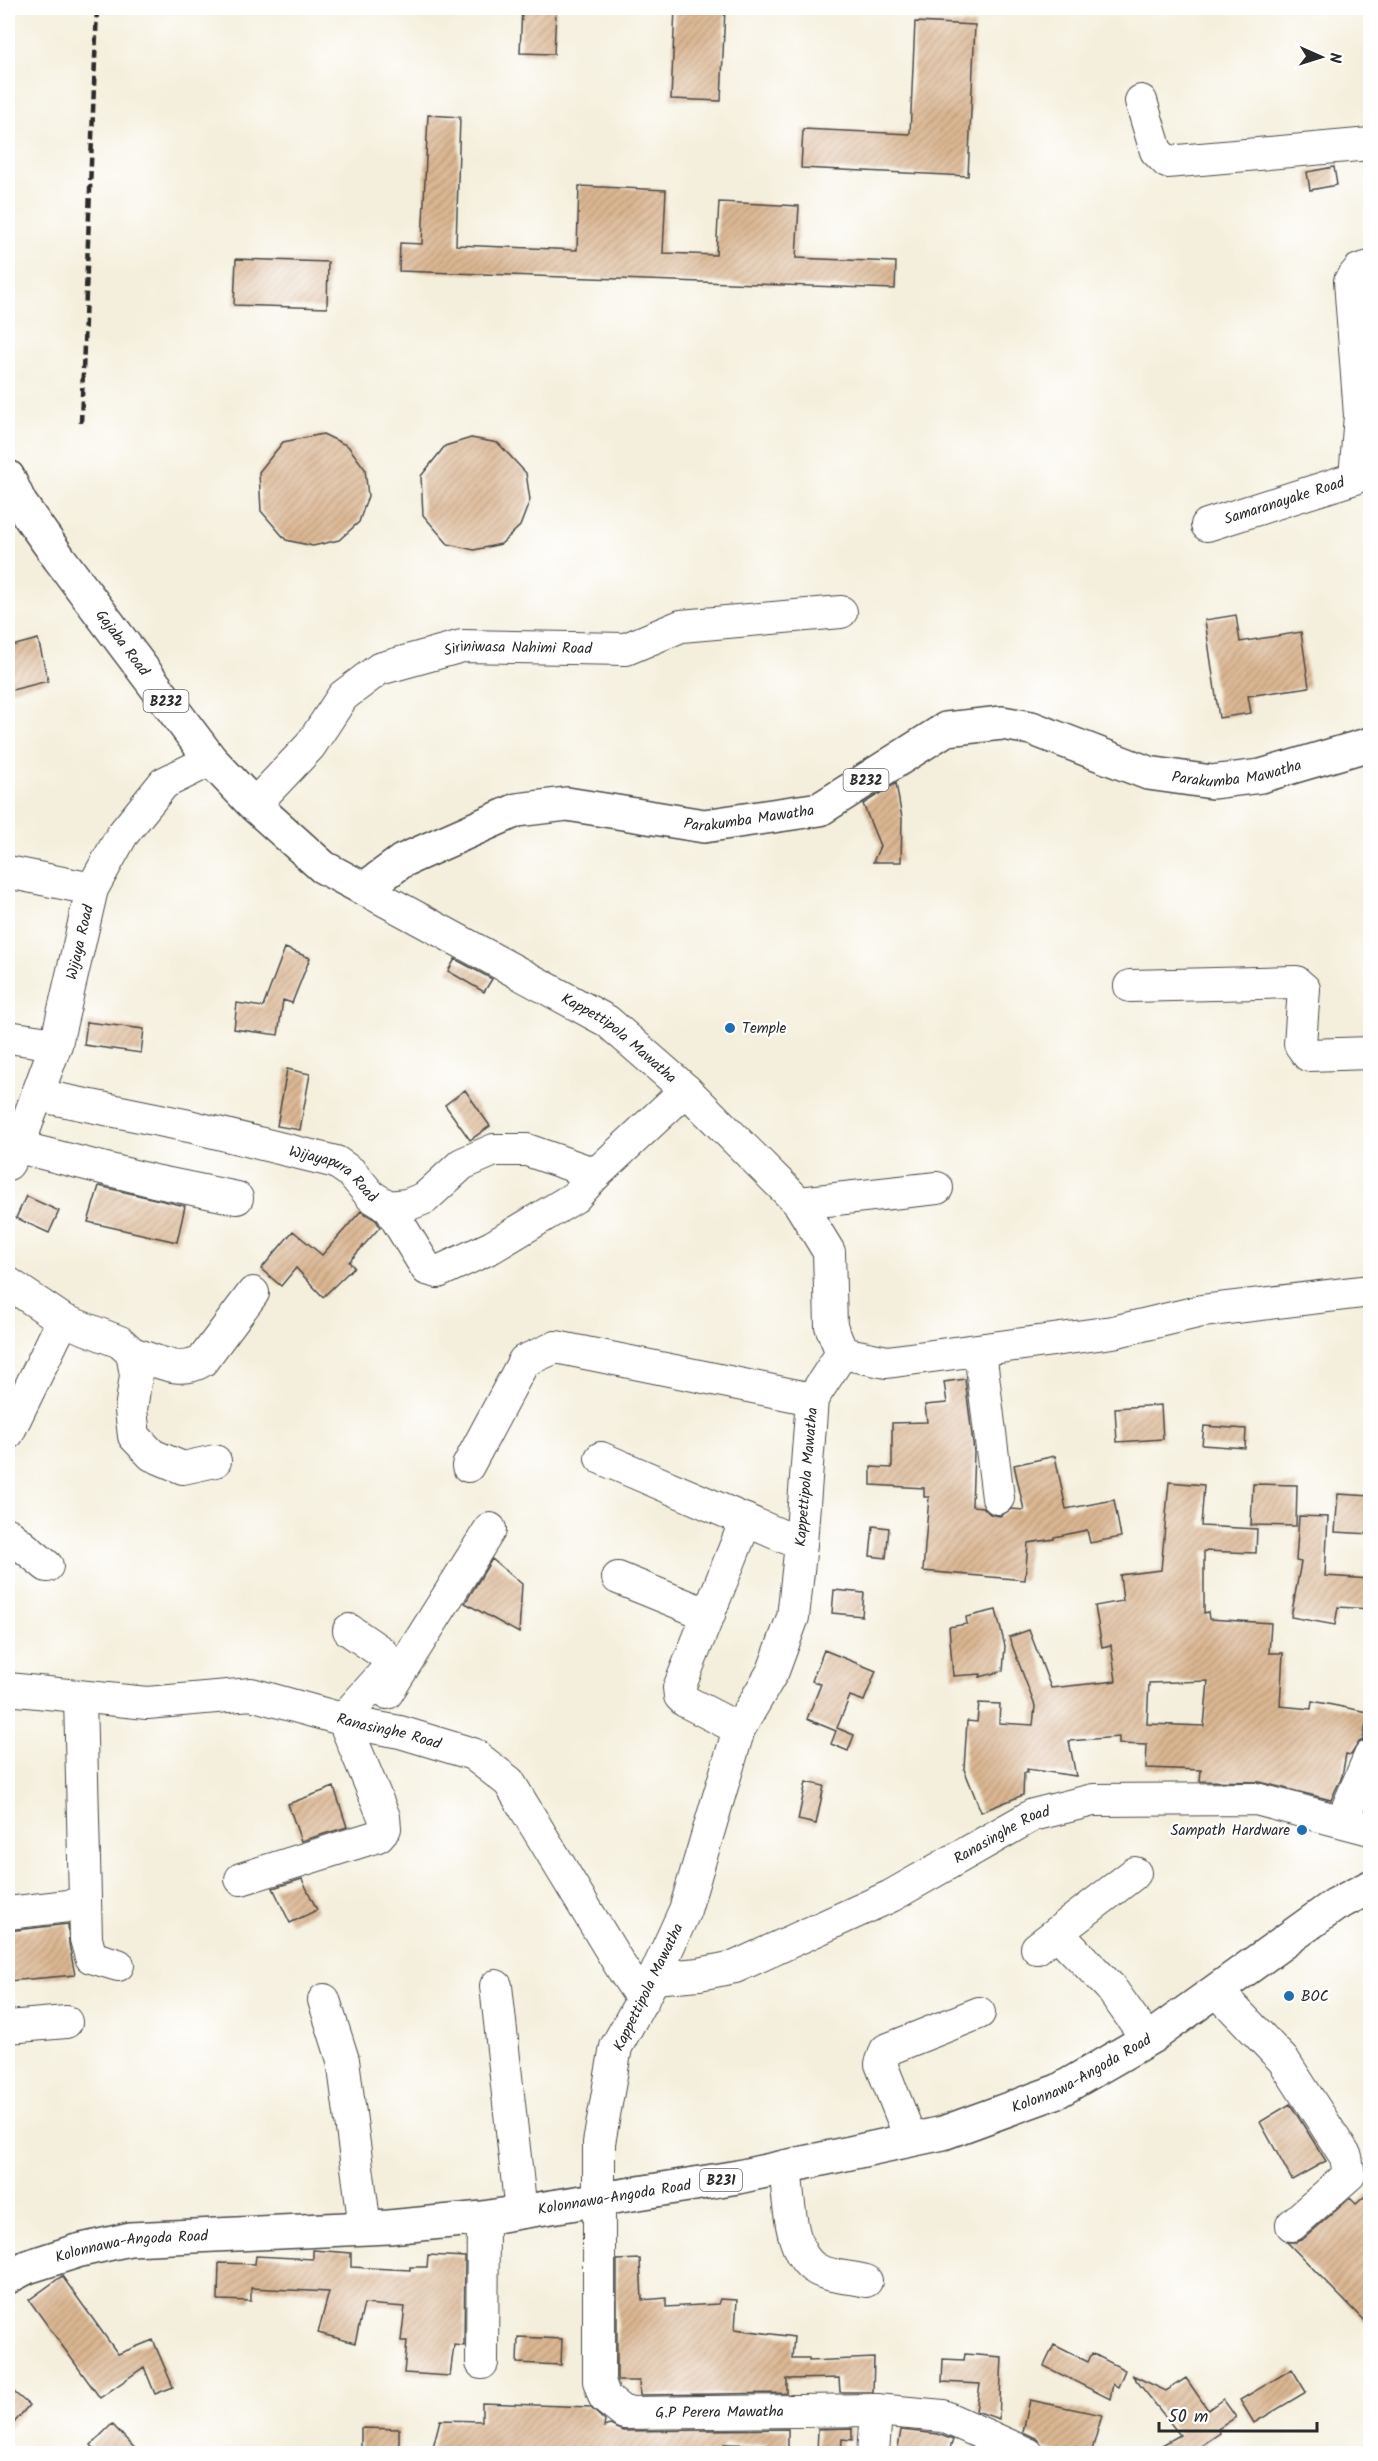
<svg xmlns="http://www.w3.org/2000/svg" width="1378" height="2461" viewBox="0 0 1378 2461" font-family="Kalam,sans-serif">
<style>
.building{fill:url(#building-hatch);fill-rule:evenodd}
.lines{fill:none;stroke-linecap:round;stroke-linejoin:round}
.minor-casing{stroke:#494846;stroke-width:34}
.major-casing{stroke:#494846;stroke-width:36}
.minor{stroke:#fff;stroke-width:32}
.major{stroke:#fff;stroke-width:33}
.rail{stroke:#2b2b2b;stroke-width:4.5;stroke-dasharray:9 4.5;stroke-linecap:butt}
.poi-dot{fill:#1f6fb2;stroke:#fff;stroke-width:2}
.labels{text-anchor:middle;stroke-width:4.5;stroke-linejoin:round;paint-order:stroke}
.shield{fill:#fff;stroke:#6b6b6b;stroke-width:1.5}
.shield-label{font-size:14px;font-weight:bold;fill:#2b2b2b}
.street-label{font-size:15px;fill:#2b2b2b;stroke:#fff}
.poi-label{font-size:15px;fill:#2b2b2b;stroke:#fff;text-anchor:start}
</style>
<defs>
<pattern id="building-hatch" width="6" height="6" patternUnits="userSpaceOnUse" patternTransform="scale(1.5)"><rect width="6" height="6" fill="#dcb793"/><path d="M-1 1l2-2M0 6l6-6M5 7l2-2" fill="none" stroke="#b39578"/></pattern>
</defs>
<rect width="100%" height="100%" fill="#fff"/>
<filter id="ink" filterUnits="userSpaceOnUse"><feTurbulence type="fractalNoise" baseFrequency=".0167" numOctaves="2"/><feDisplacementMap in="SourceGraphic" scale="12" xChannelSelector="R" yChannelSelector="G"/><feConvolveMatrix kernelMatrix="1 2 1 2 8 2 1 2 1" color-interpolation-filters="sRGB"/></filter>
<filter id="wash" filterUnits="userSpaceOnUse"><feTurbulence type="fractalNoise" baseFrequency=".008" numOctaves="4" result="noise"/><feDisplacementMap in="SourceGraphic" scale="24" xChannelSelector="R" yChannelSelector="G"/><feGaussianBlur stdDeviation="1.35" result="paint"/><feColorMatrix in="noise" values="0 0 0 0 0 0 0 0 0 0 0 0 0 0 0 0 0 1.4 0 .05"/><feComposite in="paint" operator="in"/></filter>
<g filter="url(#wash)">
<rect width="100%" height="100%" fill="#f4efdc"/>
<g id="blocks">
<path class="building" d="M 522,8 L 556,8 L 554,54 L 520,53 Z
M 675,8 L 725,8 L 721,101 L 671,99 Z
M 915,22 L 975,25 L 968,176 L 801,168 L 803,129 L 910,134 Z
M 428,115 L 460,117 L 456,245 L 577,250 L 579,186 L 666,190 L 663,253 L 716,255 L 719,202 L 799,206 L 796,258 L 896,262 L 895,289 L 399,271 L 400,243 L 422,244 Z
M 1334,167 L 1337,185 L 1310,190 L 1307,172 Z
M 236,259 L 328,262 L 327,308 L 234,305 Z
M 323,434 L 348,446 L 365,469 L 368,496 L 359,522 L 339,540 L 313,546 L 286,540 L 261,511 L 259,472 L 283,442 Z
M 471,438 L 498,443 L 526,473 L 530,500 L 520,526 L 501,544 L 474,550 L 448,544 L 423,515 L 421,476 L 445,446 Z
M 1236,615 L 1240,642 L 1301,632 L 1309,687 L 1248,696 L 1251,713 L 1219,718 L 1205,620 Z
M 38,639 L 48,681 L 8,691 L 8,647 Z
M 896,783 L 902,818 L 901,862 L 873,862 L 880,846 L 863,804 Z
M 285,948 L 310,958 L 292,1003 L 283,1000 L 278,1035 L 234,1029 L 237,1003 L 263,1007 Z
M 455,959 L 492,979 L 484,992 L 448,971 Z
M 87,1022 L 144,1029 L 141,1053 L 84,1045 Z
M 287,1069 L 310,1074 L 300,1130 L 277,1126 Z
M 465,1090 L 490,1126 L 470,1140 L 445,1105 Z
M 99,1186 L 185,1206 L 177,1242 L 88,1222 Z
M 26,1196 L 59,1211 L 49,1233 L 16,1218 Z
M 361,1211 L 376,1220 L 380,1227 L 349,1262 L 354,1267 L 323,1297 L 296,1268 L 281,1286 L 261,1269 L 293,1231 L 322,1255 Z
M 965,1379 L 974,1452 L 972,1506 L 983,1507 L 990,1514 L 1000,1516 L 1011,1509 L 1024,1510 L 1014,1465 L 1055,1456 L 1066,1509 L 1114,1500 L 1121,1537 L 1090,1543 L 1087,1530 L 1054,1537 L 1054,1539 L 1028,1543 L 1025,1580 L 923,1571 L 929,1497 L 924,1497 L 924,1488 L 871,1485 L 871,1467 L 892,1468 L 892,1423 L 927,1422 L 925,1405 L 947,1403 L 944,1382 Z
M 1161,1405 L 1163,1439 L 1117,1442 L 1115,1408 Z
M 1204,1426 L 1246,1429 L 1245,1448 L 1202,1445 Z
M 1169,1482 L 1204,1485 L 1201,1526 L 1257,1529 L 1256,1553 L 1204,1551 L 1204,1613 L 1208,1612 L 1209,1619 L 1271,1623 L 1269,1653 L 1283,1653 L 1280,1706 L 1311,1709 L 1312,1701 L 1368,1712 L 1363,1740 L 1359,1742 L 1351,1755 L 1346,1754 L 1342,1776 L 1331,1800 L 1260,1782 L 1200,1781 L 1201,1770 L 1146,1768 L 1147,1745 L 1119,1744 L 1119,1737 L 1069,1741 L 1076,1776 L 1027,1769 L 1027,1773 L 1024,1773 L 1023,1795 L 981,1812 L 964,1769 L 967,1721 L 977,1722 L 979,1703 L 1000,1704 L 999,1723 L 1033,1725 L 1035,1706 L 1009,1637 L 1029,1630 L 1051,1688 L 1116,1681 L 1111,1645 L 1102,1647 L 1095,1606 L 1123,1601 L 1120,1575 L 1161,1570 ZM 1208,1681 L 1204,1726 L 1147,1724 L 1149,1683 Z
M 1253,1484 L 1297,1485 L 1296,1526 L 1251,1525 Z
M 1338,1494 L 1371,1496 L 1371,1534 L 1335,1532 Z
M 1299,1516 L 1328,1517 L 1325,1576 L 1371,1579 L 1371,1609 L 1338,1607 L 1335,1625 L 1291,1617 L 1301,1562 L 1296,1561 Z
M 873,1526 L 889,1528 L 886,1558 L 870,1556 Z
M 492,1559 L 522,1584 L 519,1633 L 465,1603 Z
M 834,1590 L 864,1593 L 862,1616 L 832,1613 Z
M 996,1610 L 1005,1646 L 1003,1671 L 980,1677 L 981,1674 L 953,1676 L 949,1627 L 967,1624 L 966,1617 Z
M 824,1650 L 876,1671 L 864,1701 L 850,1696 L 837,1728 L 854,1735 L 848,1751 L 831,1744 L 836,1731 L 807,1719 L 821,1684 L 812,1681 Z
M 806,1782 L 824,1786 L 816,1824 L 798,1820 Z
M 334,1787 L 347,1827 L 301,1841 L 288,1804 Z
M 302,1879 L 317,1910 L 290,1923 L 273,1888 Z
M 68,1924 L 69,1944 L 75,1975 L 8,1981 L 8,1931 Z
M 1290,2104 L 1326,2161 L 1292,2180 L 1260,2122 Z
M 1371,2191 L 1371,2328 L 1287,2242 L 1296,2242 L 1303,2239 L 1350,2198 L 1356,2204 Z
M 313,2250 L 351,2253 L 351,2267 L 410,2270 L 410,2267 L 427,2267 L 428,2255 L 465,2257 L 464,2346 L 454,2345 L 450,2376 L 404,2373 L 407,2341 L 401,2341 L 405,2307 L 364,2304 L 355,2343 L 318,2333 L 329,2292 L 251,2288 L 251,2301 L 218,2300 L 219,2263 L 255,2264 L 256,2256 L 313,2259 Z
M 640,2259 L 642,2300 L 666,2298 L 666,2307 L 718,2304 L 720,2299 L 737,2300 L 735,2329 L 794,2337 L 792,2358 L 809,2358 L 809,2361 L 874,2358 L 873,2392 L 840,2392 L 839,2378 L 787,2379 L 787,2393 L 640,2395 L 639,2381 L 618,2381 L 617,2378 L 617,2260 Z
M 62,2276 L 118,2354 L 153,2340 L 173,2387 L 155,2394 L 144,2367 L 100,2398 L 29,2300 Z
M 518,2337 L 562,2339 L 561,2365 L 517,2363 Z
M 1054,2345 L 1088,2362 L 1092,2353 L 1125,2370 L 1118,2387 L 1113,2384 L 1110,2399 L 1044,2366 Z
M 965,2354 L 1002,2357 L 999,2419 L 976,2411 L 980,2384 L 942,2382 L 943,2359 L 964,2360 Z
M 1292,2369 L 1306,2392 L 1254,2423 L 1240,2400 Z
M 1132,2375 L 1166,2391 L 1186,2378 L 1208,2410 L 1223,2399 L 1236,2417 L 1218,2429 L 1220,2433 L 1198,2448 L 1172,2454 L 1146,2454 L 1180,2435 Z
M 8,2387 L 29,2405 L 8,2430 Z
M 1030,2400 L 1102,2415 L 1091,2454 L 1066,2454 L 1044,2448 L 1036,2438 L 1023,2432 Z
M 482,2403 L 590,2407 L 605,2421 L 604,2427 L 610,2425 L 624,2431 L 788,2429 L 788,2449 L 771,2448 L 771,2445 L 724,2444 L 721,2454 L 490,2454 L 490,2450 L 468,2449 L 432,2451 L 440,2420 L 482,2421 Z
M 112,2424 L 140,2454 L 99,2454 L 91,2445 Z
M 361,2428 L 399,2429 L 399,2454 L 361,2454 Z
M 852,2428 L 852,2440 L 842,2439 L 841,2454 L 817,2454 L 818,2429 Z
M 901,2430 L 938,2434 L 953,2440 L 948,2454 L 897,2454 Z"/>
</g>
</g>
<g filter="url(#ink)">
<use href="#blocks" fill-opacity="0" stroke="#494846" stroke-width="1.5"/>
<g class="lines">
<g class="minor-casing">
<g id="minor">
<path d="M 1141,101 L 1156,151 L 1167,162 L 1370,144"/>
<path id="s1" d="M 1207,525 L 1355,478 L 1360,415 L 1350,281 L 1359,270 L 1370,267"/>
<path id="s2" d="M 254,805 L 310,746 L 343,696 L 379,669 L 462,646 L 626,649 L 681,626 L 841,612"/>
<path d="M 8,872 L 92,889"/>
<path id="s3" d="M 364,889 L 607,1021 L 686,1090 L 799,1203 L 829,1252 L 831,1326 L 842,1353 L 812,1399 L 801,1544 L 793,1617 L 773,1671 L 739,1729 L 685,1910 L 654,1978 L 616,2047 L 599,2143 L 599,2381 L 605,2398 L 624,2413 L 876,2410 L 943,2416 L 1028,2454"/>
<path d="M 1130,986 L 1296,982 L 1304,989 L 1300,1044 L 1308,1055 L 1370,1053"/>
<path d="M 8,1037 L 56,1044"/>
<path id="s4" d="M 37,1095 L 189,1126 L 336,1162 L 352,1173 L 371,1196 L 389,1207 L 407,1205 L 425,1198 L 462,1164 L 494,1150 L 527,1150 L 596,1174 L 686,1090"/>
<path d="M 18,1147 L 154,1181 L 237,1198"/>
<path id="s5" d="M 8,1164 L 18,1147 L 56,1044 L 92,889 L 122,835 L 164,783 L 211,760"/>
<path d="M 799,1203 L 937,1188"/>
<path d="M 389,1207 L 427,1269 L 438,1272 L 492,1247 L 575,1197 L 596,1174"/>
<path d="M 8,1283 L 63,1320 L 120,1342 L 132,1353 L 136,1375 L 131,1410 L 134,1436 L 152,1455 L 183,1468 L 215,1461"/>
<path d="M 980,1351 L 998,1498"/>
<path d="M 132,1353 C 155,1360 180,1375 202,1361 L 253,1293"/>
<path d="M 842,1353 L 887,1362 L 1113,1332 L 1202,1311 L 1370,1291"/>
<path d="M 8,1433 L 63,1320"/>
<path d="M 601,1458 L 801,1544"/>
<path d="M 468,1466 L 524,1361 L 556,1347 L 812,1399"/>
<path d="M 8,1534 L 47,1566"/>
<path d="M 618,1578 L 709,1615"/>
<path id="s6" d="M 8,1689 L 147,1703 L 251,1694 L 367,1726 L 400,1732 L 473,1754 L 509,1782 L 621,1967 L 643,2000"/>
<path d="M 387,1693 L 490,1529"/>
<path d="M 80,1698 L 86,1939 L 91,1957 L 118,1965"/>
<path d="M 739,1729 L 685,1701 L 680,1696 L 679,1688 L 746,1520"/>
<path d="M 1342,1821 L 1370,1756"/>
<path d="M 241,1879 L 378,1836 L 385,1828 L 384,1817 L 343,1719 L 386,1671 L 388,1661 L 381,1652 L 349,1630"/>
<path d="M 8,1913 L 85,1904"/>
<path d="M 1057,1933 L 1110,1987 L 1147,2039"/>
<path d="M 1037,1948 L 1135,1873"/>
<path id="s7" d="M 654,1978 L 699,1974 L 735,1967 L 891,1896 L 1033,1815 L 1093,1800 L 1256,1799 L 1370,1829"/>
<path d="M 496,1986 L 521,2212"/>
<path d="M 1217,1991 L 1284,2061 L 1346,2157 L 1349,2175 L 1292,2225"/>
<path d="M 324,2000 L 343,2060 L 365,2228"/>
<path d="M 8,2027 L 66,2022"/>
<path d="M 911,2140 L 881,2064 L 886,2050 L 979,2013"/>
<path d="M 785,2166 C 789,2196 788,2253 816,2269 C 829,2277 852,2277 866,2281"/>
<path d="M 482,2363 L 483,2218"/>
<path d="M 873,2454 L 876,2410"/>
</g>
</g>
<g class="major-casing">
<g id="major">
<path id="s8" d="M 8,477 L 20,503 L 59,558 L 211,760 L 254,805 L 323,867 L 364,889 L 402,861 L 517,810 L 567,804 L 704,826 L 820,809 L 946,729 L 1002,723 L 1031,728 L 1148,773 L 1212,782 L 1261,776 L 1370,744"/>
<path id="s9" d="M 8,2277 L 27,2267 L 77,2251 L 130,2239 L 389,2227 L 483,2218 L 738,2177 L 943,2133 L 1058,2091 L 1153,2036 L 1335,1905 L 1370,1887"/>
</g>
</g>
<use href="#minor" class="minor"/>
<use href="#major" class="major"/>
<path class="rail" d="M 81,423 L 97,8"/>
</g>
</g>
<g class="poi-dot">
<circle cx="730" cy="1028" r="6"/>
<circle cx="1302" cy="1830" r="6"/>
<circle cx="1289" cy="1996" r="6"/>
</g>
<g class="labels">
<g class="shield">
<rect x="143.5" y="690" width="45" height="22" rx="4.5"/>
<rect x="843.5" y="769" width="45" height="22" rx="4.5"/>
<rect x="700" y="2169" width="42" height="22" rx="4.5"/>
</g>
<g class="shield-label">
<text x="166" y="706">B232</text>
<text x="866" y="785">B232</text>
<text x="721" y="2185">B231</text>
</g>
<g class="street-label">
<text dy="5" stroke="none"><textPath href="#s1" startOffset="81">Samaranayake Road</textPath></text>
<text dy="5" stroke="none"><textPath href="#s8" startOffset="202">Gajaba Road</textPath></text>
<text dy="5" stroke="none"><textPath href="#s2" startOffset="328">Siriniwasa Nahimi Road</textPath></text>
<text dy="5" stroke="none"><textPath href="#s8" startOffset="1480">Parakumba Mawatha</textPath></text>
<text dy="5" stroke="none"><textPath href="#s8" startOffset="958">Parakumba Mawatha</textPath></text>
<text dy="5" stroke="none"><textPath href="#s5" startOffset="234">Wijaya Road</textPath></text>
<text dy="5" stroke="none"><textPath href="#s3" startOffset="296">Kappettipola Mawatha</textPath></text>
<text dy="5" stroke="none"><textPath href="#s4" startOffset="310">Wijayapura Road</textPath></text>
<text transform="translate(806 1477) rotate(-85)" y="5">Kappettipola Mawatha</text>
<text dy="5" stroke="none"><textPath href="#s6" startOffset="387">Ranasinghe Road</textPath></text>
<text dy="5" stroke="none"><textPath href="#s7" startOffset="380">Ranasinghe Road</textPath></text>
<text transform="translate(648 1987) rotate(-64)" y="5">Kappettipola Mawatha</text>
<text dy="5" stroke="none"><textPath href="#s9" startOffset="1101">Kolonnawa-Angoda Road</textPath></text>
<text dy="5" stroke="none"><textPath href="#s9" startOffset="615">Kolonnawa-Angoda Road</textPath></text>
<text dy="5" stroke="none"><textPath href="#s9" startOffset="129">Kolonnawa-Angoda Road</textPath></text>
<text dy="5" stroke="none"><textPath href="#s3" startOffset="1916">G.P Perera Mawatha</textPath></text>
</g>
<g class="poi-label">
<text x="742" y="1033">Temple</text>
<text x="1290" y="1835" text-anchor="end">Sampath Hardware</text>
<text x="1301" y="2001">BOC</text>
</g>
</g>
<rect width="1378" height="2461" fill="none" stroke="#fff" stroke-width="30"/>
<g transform="translate(1321 57) rotate(93)" stroke="#ffffff" stroke-width="4.5" paint-order="stroke">
<path d="M0-4.5L10 22L0 15L-10 22Z" fill="#2b2b2b"/>
<text y="-9" font-size="16" font-weight="bold" text-anchor="middle" fill="#2b2b2b">N</text>
</g>
<path d="M1159 2422v9h158v-9" fill="none" stroke="#2b2b2b" stroke-width="3"/>
<text x="1168" y="2422" font-size="18" fill="#2b2b2b" stroke="#ffffff" stroke-width="4.5" paint-order="stroke">50 m</text>
</svg>
